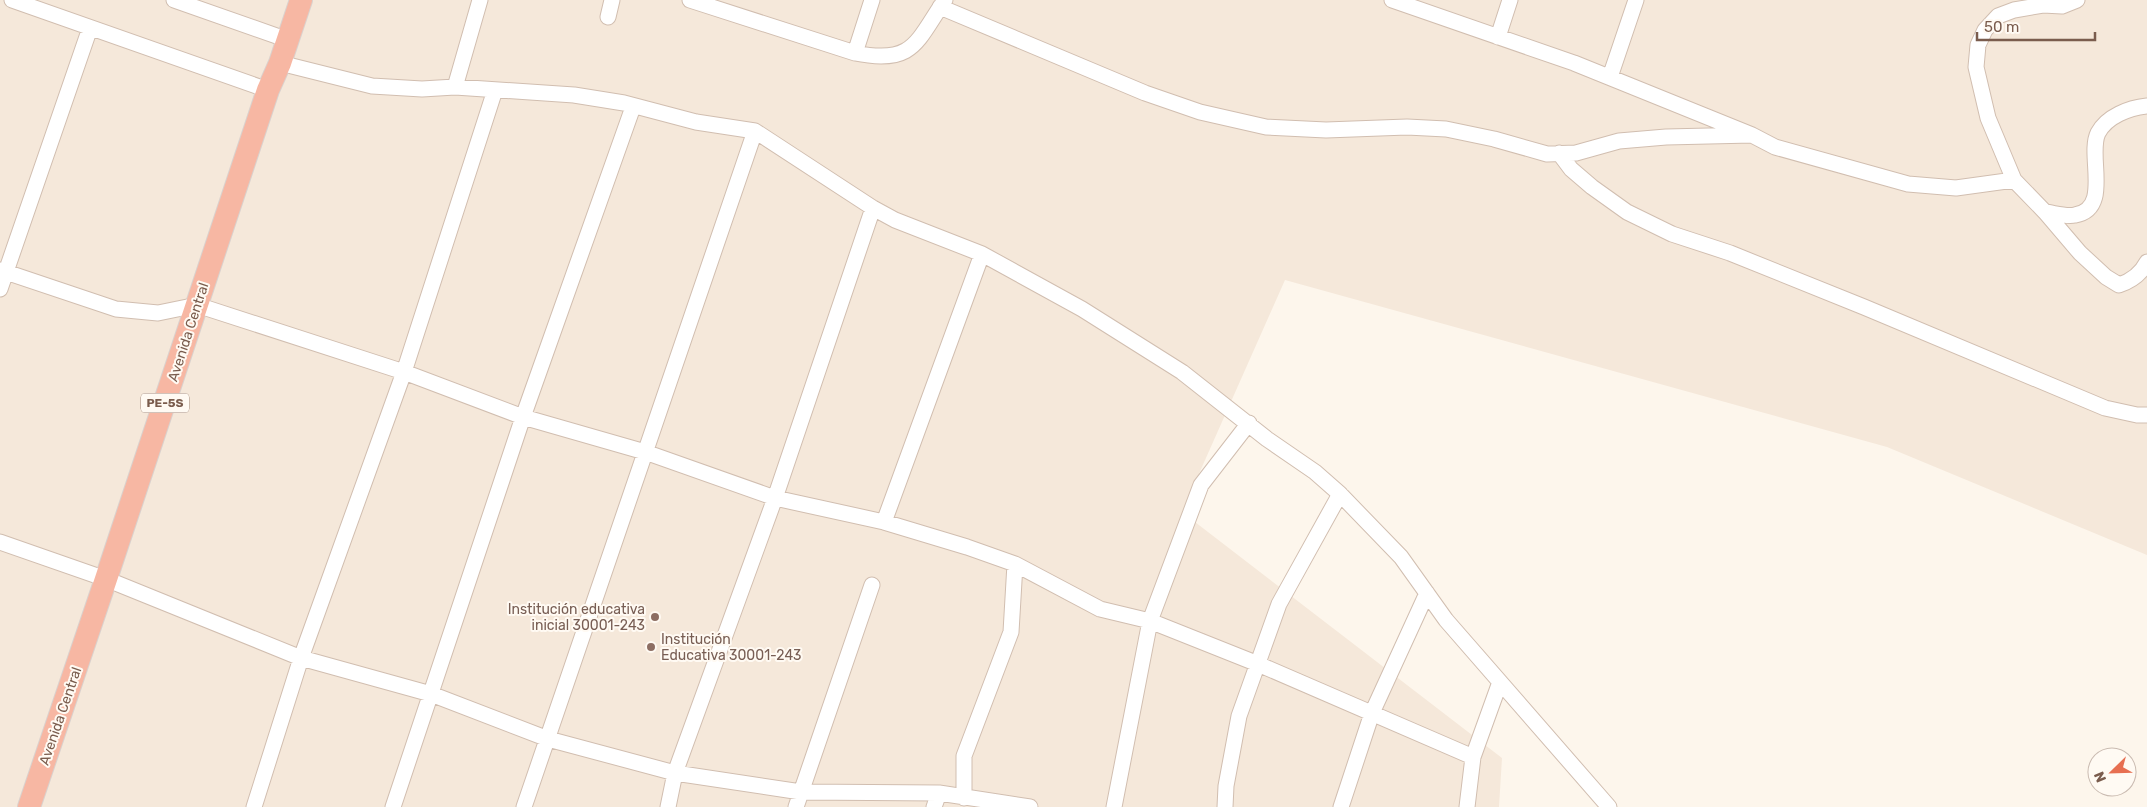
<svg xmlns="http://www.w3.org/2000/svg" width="2147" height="807" viewBox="0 0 2147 807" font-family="Rubik,sans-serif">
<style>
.residential{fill:#f5e8da}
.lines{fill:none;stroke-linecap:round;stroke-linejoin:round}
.minor-casing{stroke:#d1beb0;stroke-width:17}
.highway-casing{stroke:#dad1cd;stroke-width:24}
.minor{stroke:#fff;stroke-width:15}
.highway{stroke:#f7b7a3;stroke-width:22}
.education-dot{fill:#8d6e63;stroke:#fffaf3;stroke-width:2}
.labels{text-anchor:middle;stroke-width:4;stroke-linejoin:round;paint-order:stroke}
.shield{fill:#fffaf3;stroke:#a28b7f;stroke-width:1}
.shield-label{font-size:12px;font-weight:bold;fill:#7a5c4d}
.street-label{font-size:14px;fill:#7a5c4d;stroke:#fffaf3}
.education-label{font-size:14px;fill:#785e54;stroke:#fffaf3;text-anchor:end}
</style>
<rect width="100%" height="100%" fill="#fdf6ec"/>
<path class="residential" d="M 0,0 L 2147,0 L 2147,555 L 1887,447 L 1285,280 L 1182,512 L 1502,758 L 1499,807 L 0,807 Z"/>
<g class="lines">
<g class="minor-casing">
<path id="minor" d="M 12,0 L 268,90
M 174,0 L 288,40
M 690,0 L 855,53 C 914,65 916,42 945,0
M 1392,0 L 1574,63 L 1752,135 L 1775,147 L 1908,184 L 1956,188 L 2014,180
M 2077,0 L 2062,6 L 2043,5 L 2014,10 L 1998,16 L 1985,30 L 1978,45 L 1976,67 L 1988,118 L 2014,180 L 2045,212 L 2080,253 L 2106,277 L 2119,285 C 2131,281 2141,274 2147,262
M 940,7 L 1145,93 L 1200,112 L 1266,127 L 1326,130 L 1407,127 L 1446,129 L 1494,139 L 1547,154 L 1576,153 L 1619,141 L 1666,137 L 1752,135
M 608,17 L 612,0
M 1498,37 L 1510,0
M 855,53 L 872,0
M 280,63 L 372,86 L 422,89 L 455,87 L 574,95 L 624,103 L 696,122 L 755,131 L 873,208 L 895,220 L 982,254 L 1082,309 L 1182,372 L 1267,439 L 1315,472 L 1340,494 L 1401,557 L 1446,620 L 1609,807
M 1610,77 L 1636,0
M 455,87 L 480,0
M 1559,153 L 1571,169 L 1592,187 L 1627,212 L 1672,234 L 1730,253 L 1864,307 L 2105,408 L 2137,415 L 2147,415
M 2045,212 C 2054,213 2066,217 2075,215 C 2112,209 2087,155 2098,133 C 2107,116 2129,108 2147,106
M 0,270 L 116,309 L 158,313 L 197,305 L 404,372 L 523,417 L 645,452 L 775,498 L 884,522 L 967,547 L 1015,564 L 1100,609 L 1150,621 L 1258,664 L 1473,757
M 0,289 L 90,28
M 884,522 L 982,254
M 0,542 L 106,579 L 301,658 L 431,694 L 548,739 L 675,773 L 801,792 L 939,793 L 1030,807
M 964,798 L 964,756 L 1011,632 L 1015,564
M 254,807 L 301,658 L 404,372 L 495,90
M 393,807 L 523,417 L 633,107
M 524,807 L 755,131
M 668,807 L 675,773 L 775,498 L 873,208
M 796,807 L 872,585
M 934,807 L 939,793
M 1114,807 L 1150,621 L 1201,485 L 1249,423
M 1225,807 L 1226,786 L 1239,716 L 1279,604 L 1340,494
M 1341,807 L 1372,713 L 1427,593
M 1467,807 L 1473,757 L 1500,682"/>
</g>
<g class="highway-casing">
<path id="highway" d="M 29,807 L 106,579 L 268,90 L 280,63 L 301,0"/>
</g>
<use href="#minor" class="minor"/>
<use href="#highway" class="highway"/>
</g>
<g class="education-dot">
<circle cx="655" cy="617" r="5"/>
<circle cx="651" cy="647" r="5"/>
</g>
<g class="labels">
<rect class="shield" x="141" y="393.5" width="48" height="19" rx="4"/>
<g class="shield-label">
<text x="165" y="407">PE-5S</text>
</g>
<g class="street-label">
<text transform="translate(188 332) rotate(-72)" y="5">Avenida Central</text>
<text transform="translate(60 716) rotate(-71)" y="5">Avenida Central</text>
</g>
<g class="education-label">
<text x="645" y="614">Institución educativa<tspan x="645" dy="16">inicial 30001-243</tspan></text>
<text x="661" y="644" text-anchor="start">Institución<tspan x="661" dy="16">Educativa 30001-243</tspan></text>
</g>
</g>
<g transform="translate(2112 772) rotate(247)"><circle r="24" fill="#fffaf3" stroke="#cabbb1"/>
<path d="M0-4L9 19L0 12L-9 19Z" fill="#e76f51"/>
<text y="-8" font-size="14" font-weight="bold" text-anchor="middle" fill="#7a5c4d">N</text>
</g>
<path d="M1977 32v8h118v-8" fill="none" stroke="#7a5c4d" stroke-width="2.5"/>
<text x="1984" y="32" font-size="15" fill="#7a5c4d" stroke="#fffaf3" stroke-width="4" paint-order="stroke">50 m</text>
</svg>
